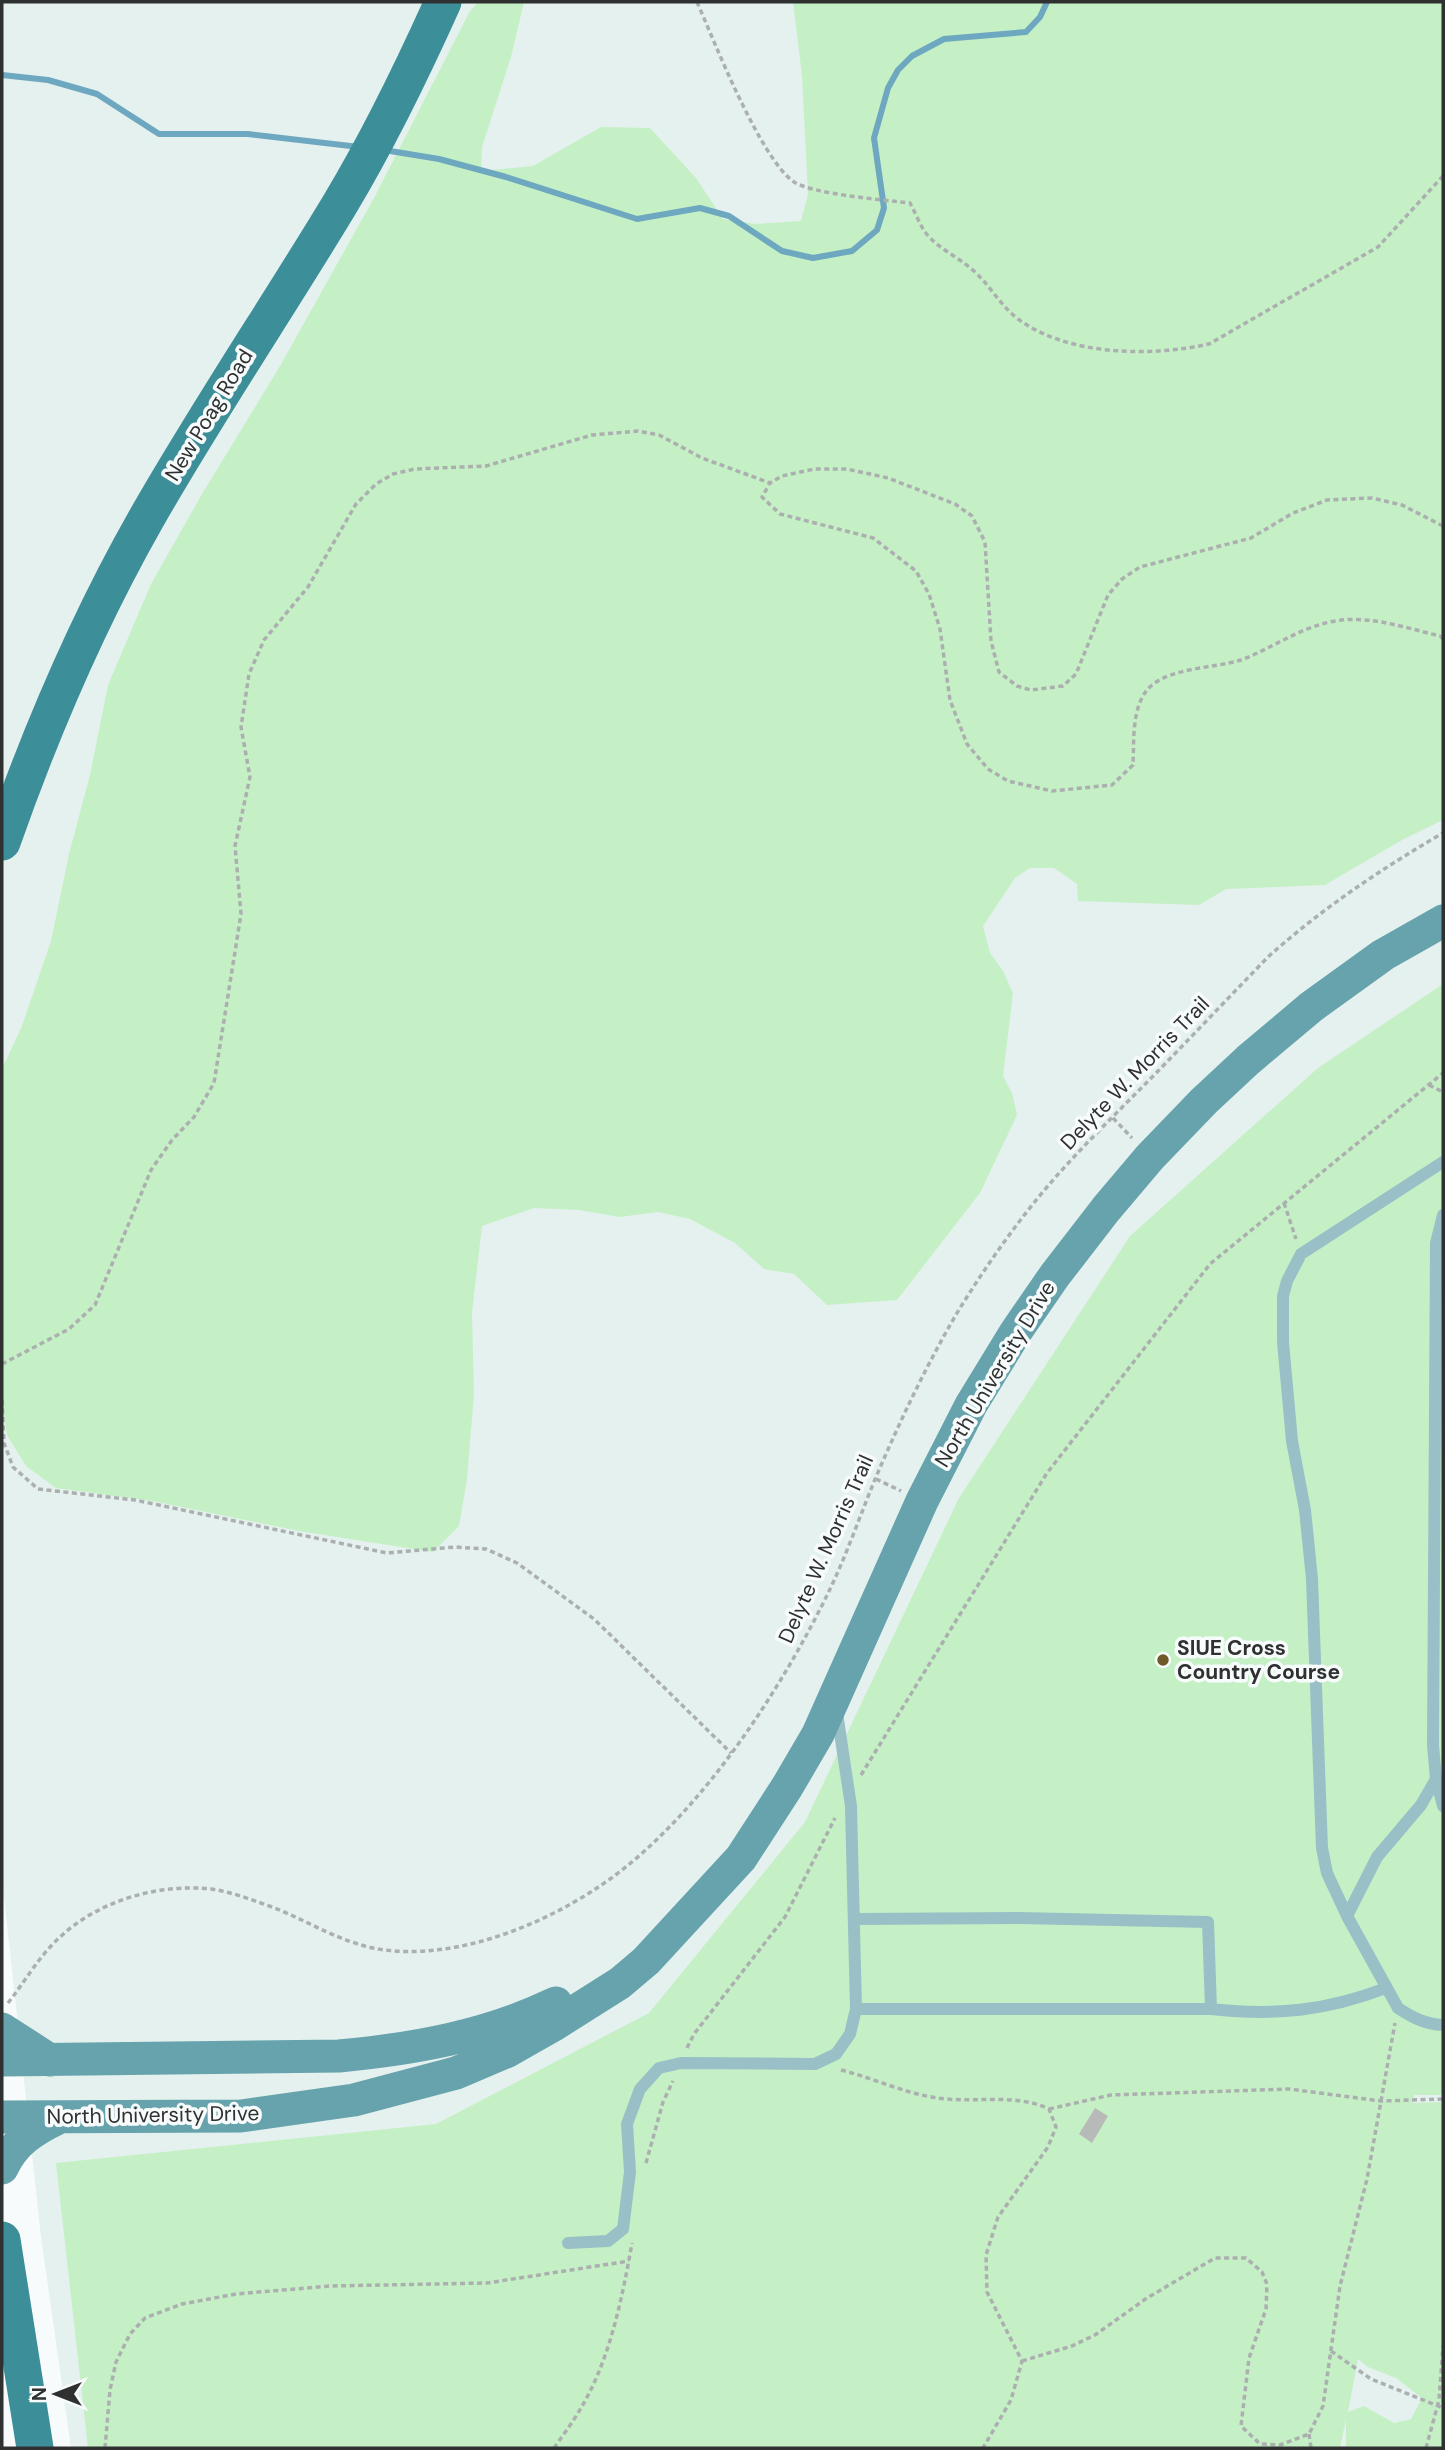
<svg xmlns="http://www.w3.org/2000/svg" width="1445" height="2450" viewBox="0 0 1445 2450" font-family="'DM Sans',sans-serif">
<style>
.built{fill:#e4f1ef}
.green{fill:#c5f0c5;fill-rule:evenodd}
.lines{fill:none;stroke-linecap:round;stroke-linejoin:round}
.stream{stroke:#6ea7c0;stroke-width:6}
.building{fill:#b7bab8}
.path{stroke:#acafaf;stroke-width:3.5;stroke-dasharray:5 3.5;stroke-linecap:butt}
.lane{stroke:#99c0c6;stroke-width:12}
.secondary{stroke:#66a3ac;stroke-width:33}
.primary{stroke:#3c8e99;stroke-width:37}
.poi-dot{fill:#705829;stroke:#f7fbfb;stroke-width:2.5}
.labels{text-anchor:middle;stroke-width:7;stroke-linejoin:round;paint-order:stroke}
.street-label{font-size:21px;fill:#2f3030;stroke:#f7fbfb}
.poi-label{font-size:21px;font-weight:bold;fill:#2f3030;stroke:#f7fbfb;text-anchor:start}
</style>
<rect width="100%" height="100%" fill="#f7fbfb"/>
<path class="built" d="M 2,2 L 1443,2 L 1443,2448 L 71,2448 L 41,2237 L 2,1878 Z"/>
<path class="green" d="M 478,2 L 524,2 L 511,57 L 482,147 L 481,171 L 533,166 L 601,127 L 650,128 L 696,178 L 723,219 L 756,224 L 801,221 L 808,195 L 802,76 L 793,2 L 1443,2 L 1443,820 L 1402,840 L 1325,885 L 1226,889 L 1199,905 L 1078,901 L 1077,884 L 1054,868 L 1030,868 L 1015,878 L 983,926 L 990,953 L 1003,971 L 1013,993 L 1003,1076 L 1012,1093 L 1017,1115 L 980,1193 L 897,1300 L 827,1305 L 794,1274 L 764,1269 L 735,1243 L 690,1219 L 658,1212 L 620,1217 L 579,1210 L 534,1208 L 482,1226 L 472,1312 L 474,1394 L 467,1479 L 459,1526 L 433,1552 L 299,1531 L 152,1501 L 56,1488 L 26,1466 L 7,1435 L 2,1404 L 2,1069 L 22,1026 L 51,941 L 69,854 L 90,775 L 108,685 L 151,584 L 202,494 L 280,366 L 374,198 L 470,11 Z
M 1443,984 L 1443,2095 L 1414,2095 L 1412,2103 L 1443,2102 L 1443,2448 L 1346,2448 L 1346,2419 L 1340,2448 L 88,2448 L 56,2163 L 436,2124 L 649,2013 L 805,1822 L 959,1498 L 1130,1236 L 1318,1068 ZM 1358,2359 L 1368,2367 L 1396,2378 L 1422,2398 L 1411,2419 L 1394,2423 L 1364,2406 L 1348,2412 Z"/>
<g class="lines">
<path class="stream" d="M 2,75 L 48,80 L 97,94 L 159,134 L 248,134 L 359,147
M 384,150 L 439,159 L 506,177 L 637,219 L 700,208 L 729,216 L 782,251 L 813,258 L 852,251 L 877,230 L 884,208 L 874,138 L 888,88 L 898,70 L 912,56 L 944,39 L 1026,32 L 1040,17 L 1047,2"/>
</g>
<path class="building" d="M 1095,2108 L 1108,2116 L 1092,2143 L 1079,2134 Z"/>
<g class="lines">
<path class="path" d="M 697,2 C 715,43 760,158 794,182 C 812,194 885,200 910,203 C 915,212 919,223 925,232 C 938,249 959,257 975,272 C 991,287 1000,305 1018,319 C 1068,356 1151,357 1209,344 L 1378,247 L 1443,176
M 1443,526 L 1402,505 L 1372,498 L 1327,500 L 1293,513 L 1251,538 L 1140,567 L 1122,579 L 1108,595 L 1076,674 L 1063,686 L 1031,690 L 1017,686 L 999,672 L 991,641 L 985,542 L 972,516 L 955,504 L 888,478 L 847,469 L 814,469 L 782,476 L 770,483 L 762,497 L 780,514 L 873,538 L 916,571 L 929,594 L 940,629 L 950,700 L 967,744 L 988,769 L 1008,781 L 1052,791 L 1112,785 L 1133,765 C 1134,744 1132,715 1143,696 C 1158,667 1213,669 1241,660 C 1273,648 1300,627 1335,621 C 1370,615 1406,628 1440,636 L 1443,639
M 1429,1085 L 1443,1092
M 1113,1118 L 1132,1138
M 1284,1203 L 1296,1239
M 2,1364 L 69,1329 L 95,1305 L 151,1170 L 172,1140 L 194,1117 L 214,1083 L 241,914 L 235,846 L 250,777 L 241,727 L 249,674 L 264,640 L 308,587 L 356,504 L 376,484 L 393,474 L 415,469 L 486,466 L 592,435 L 638,431 L 659,435 L 702,458 L 770,483
M 2,1400 L 4,1443 L 13,1467 L 38,1489 L 135,1500 L 387,1553 L 455,1547 L 486,1549 L 517,1563 L 594,1619 L 731,1753
M 876,1479 L 901,1491
M 861,1775 L 1047,1473 L 1210,1264 L 1443,1073
M 8,2003 C 23,1984 35,1963 52,1945 C 91,1903 154,1883 211,1889 C 232,1892 252,1900 272,1907 C 306,1920 336,1940 373,1948 C 458,1965 563,1918 627,1866 C 711,1798 785,1683 831,1587 C 848,1551 861,1513 876,1477 C 900,1421 926,1366 957,1313 C 984,1269 1014,1226 1047,1187 C 1083,1145 1123,1107 1161,1068 C 1197,1031 1233,993 1269,956 C 1323,908 1381,869 1443,833
M 687,2048 L 694,2034 L 785,1917 L 835,1818
M 841,2070 C 877,2079 909,2096 947,2099 C 981,2102 1018,2094 1049,2109 L 1056,2127 L 1048,2147 L 998,2217 L 986,2255 L 987,2292 L 1022,2361 L 1011,2400 L 983,2448
M 1049,2109 L 1111,2095 L 1289,2089 L 1381,2101 L 1443,2099
M 646,2163 L 663,2102 L 673,2081
M 1331,2351 L 1371,2379 L 1443,2408
M 1022,2361 L 1072,2346 L 1095,2335 L 1147,2298 L 1215,2258 L 1246,2258 L 1262,2272 L 1267,2284 L 1266,2309 L 1249,2358 L 1241,2426 L 1260,2444 L 1280,2445 L 1309,2434 L 1323,2406 L 1340,2286 L 1367,2179 L 1395,2023
M 1309,2434 L 1311,2448
M 105,2448 L 110,2390 L 116,2362 L 130,2334 L 145,2318 L 182,2304 L 236,2294 L 330,2286 L 487,2283 L 629,2261
M 554,2448 C 563,2435 573,2422 581,2408 C 610,2359 622,2299 632,2243
M 1426,2448 L 1439,2400 L 1443,2346"/>
<path class="lane" d="M 1443,1215 L 1436,1243 L 1433,1745 L 1436,1779 L 1443,1806
M 837,1713 L 851,1806 L 856,2009 L 1211,2009 C 1275,2016 1326,2011 1386,1988
M 1436,1779 L 1421,1805 L 1377,1857 L 1347,1916 L 1398,2008 C 1413,2018 1425,2024 1443,2025
M 1347,1916 L 1327,1873 L 1322,1848 L 1312,1579 L 1305,1510 L 1292,1441 L 1283,1342 L 1283,1296 L 1287,1281 L 1301,1254 L 1443,1162
M 854,1919 L 1019,1918 L 1208,1922 L 1211,2009
M 568,2243 L 608,2241 L 623,2229 L 630,2172 L 627,2124 L 640,2089 L 659,2068 L 681,2063 L 815,2064 L 836,2054 L 850,2034 L 856,2009"/>
<path class="secondary" d="M 2,2029 L 50,2060
M 2,2060 L 339,2056 C 414,2049 487,2036 556,2003
M 2,2117 L 241,2116 L 354,2100 L 456,2073 L 508,2051 L 552,2026 L 620,1983 L 646,1961 L 741,1858 L 787,1787 L 818,1734 L 922,1501 L 971,1405 L 1015,1333 L 1055,1275 L 1106,1209 L 1150,1157 L 1204,1101 L 1248,1060 L 1311,1007 L 1383,955 L 1443,921
M 2,2168 C 14,2142 33,2130 58,2118"/>
<path class="primary" d="M 2,842 C 41,731 88,621 146,519 C 207,412 276,310 340,204 C 379,139 412,71 443,2
M 2,2240 L 35,2448"/>
</g>
<circle class="poi-dot" cx="1163" cy="1660" r="7"/>
<g class="labels">
<g class="street-label">
<text transform="translate(209 415) rotate(-59)" y="7">New Poag Road</text>
<text transform="translate(1135 1073) rotate(-46)" y="7">Delyte W. Morris Trail</text>
<text transform="translate(995 1374) rotate(-59)" y="7">North University Drive</text>
<text transform="translate(826 1549) rotate(-66)" y="7">Delyte W. Morris Trail</text>
<text transform="translate(153 2115) rotate(-1)" y="7">North University Drive</text>
</g>
<g class="poi-label">
<text x="1177" y="1655">SIUE Cross<tspan x="1177" dy="24">Country Course</tspan></text>
</g>
</g>
<rect width="1445" height="2450" fill="none" stroke="#2f3030" stroke-width="7"/>
<g transform="translate(56 2394) rotate(270)" stroke="#f7fbfb" stroke-width="5" paint-order="stroke">
<path d="M0-5L12 26L0 18L-12 26Z" fill="#2f3030"/>
<text y="-10" font-size="19" font-weight="bold" text-anchor="middle" fill="#2f3030">N</text>
</g>
</svg>
